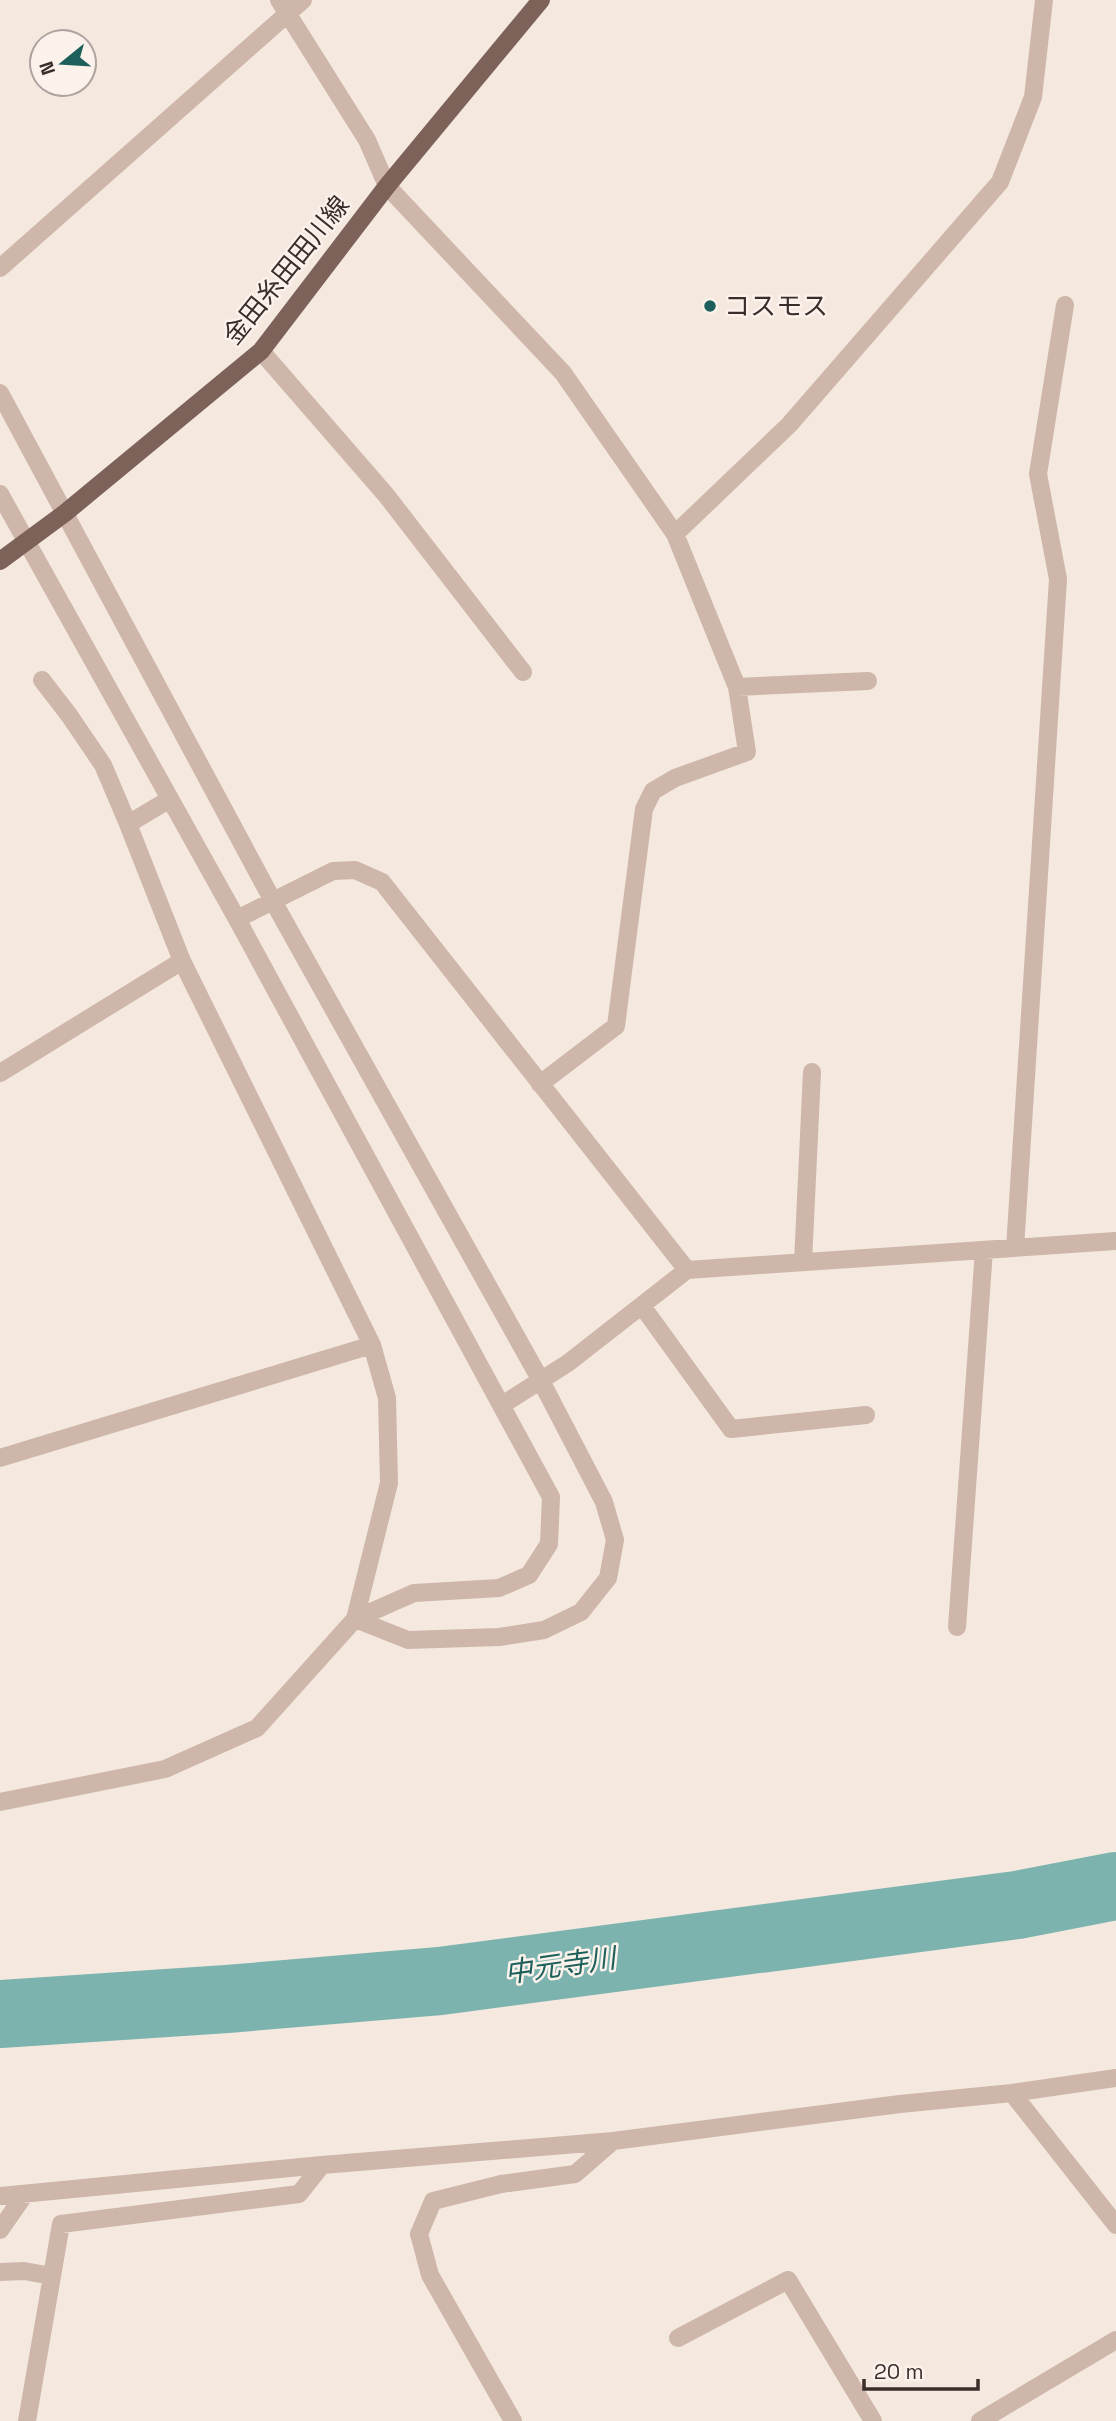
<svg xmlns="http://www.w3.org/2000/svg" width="1116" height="2421" viewBox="0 0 1116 2421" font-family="'Space Grotesk','Noto Sans JP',sans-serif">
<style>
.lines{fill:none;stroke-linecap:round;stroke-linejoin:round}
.river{stroke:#7cb3af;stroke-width:68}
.minor{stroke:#ceb6aa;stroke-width:18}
.major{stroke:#7d625a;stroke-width:18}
.poi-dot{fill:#1d5f5b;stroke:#fbf2ec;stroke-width:2.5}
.labels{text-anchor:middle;stroke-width:5;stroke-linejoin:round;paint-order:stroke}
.street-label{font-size:26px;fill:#3b2d2a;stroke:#fbf2ec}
.poi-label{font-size:26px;fill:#3b2d2a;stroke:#fbf2ec;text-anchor:start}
.water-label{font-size:28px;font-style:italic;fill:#1d5f5b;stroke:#fbf2ec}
</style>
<rect width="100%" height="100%" fill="#f4e8df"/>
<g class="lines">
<path class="river" d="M 0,2014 L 227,1999 L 440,1981 L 1017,1905 L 1116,1886"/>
<path class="minor" d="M 279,0 L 367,140 L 387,186 L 563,373 L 675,534 L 737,687 L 747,752 L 675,778 L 653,791 L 644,809 L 616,1026 L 540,1084
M 0,268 L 303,0
M 261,351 L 386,495 L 523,672
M 0,393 L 273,901 L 540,1379 L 604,1502 L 615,1540 L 608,1578 L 581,1612 L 544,1630 L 499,1637 L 408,1640 L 355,1619
M 0,494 L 237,919 L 551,1497 L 549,1544 L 529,1575 L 499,1588 L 414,1593 L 355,1619 L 257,1728 L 165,1769 L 0,1802
M 675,534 L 789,425 L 1000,182 L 1033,97 L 1044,0
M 42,680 L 69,715 L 103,765 L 128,824
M 737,687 L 868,681
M 170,799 L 128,824 L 182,961 L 372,1345 L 387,1398 L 389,1483 L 355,1619
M 237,919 L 333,871 L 355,870 L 382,882 L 687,1270
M 0,1073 L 182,961
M 1015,1248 L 1058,579 L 1038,474 L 1065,305
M 803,1262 L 812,1072
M 642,1306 L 731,1429 L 866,1415
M 502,1405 L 568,1363 L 687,1270 L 1116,1241
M 0,1458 L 372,1345
M 957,1627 L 984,1250
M 1012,2093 L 1116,2225
M 0,2196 L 322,2165 L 613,2141 L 900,2104 L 1012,2093 L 1116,2078
M 0,2230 L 25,2194
M 0,2272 L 24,2271 L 52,2276
M 678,2338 L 788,2280 L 873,2421
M 27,2421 L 61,2224 L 299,2194 L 322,2165
M 513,2421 L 430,2275 L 419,2234 L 433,2201 L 501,2184 L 575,2174 L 613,2141
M 980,2421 L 1116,2340"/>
<path class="major" d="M 0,561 L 65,513 L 261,351 L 387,186 L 541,0"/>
</g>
<circle class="poi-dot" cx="710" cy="306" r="7"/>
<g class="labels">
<g class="street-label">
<text transform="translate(286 270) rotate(-51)" y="9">金田糸田田川線</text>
</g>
<g class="poi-label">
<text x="724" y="315">コスモス</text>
</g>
<g class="water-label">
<text transform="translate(560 1965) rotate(-8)" y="10">中元寺川</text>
</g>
</g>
<g transform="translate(63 63) rotate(252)"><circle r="33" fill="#fbf2ec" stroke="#aea39e" stroke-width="2"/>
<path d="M0-5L12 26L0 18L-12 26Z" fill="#1d5f5b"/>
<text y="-10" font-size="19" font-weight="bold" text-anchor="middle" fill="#3b2d2a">N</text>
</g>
<path d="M864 2379v10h114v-10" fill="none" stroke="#3b2d2a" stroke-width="3.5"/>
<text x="874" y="2379" font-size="21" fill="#3b2d2a" stroke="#fbf2ec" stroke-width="5" paint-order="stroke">20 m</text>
</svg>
